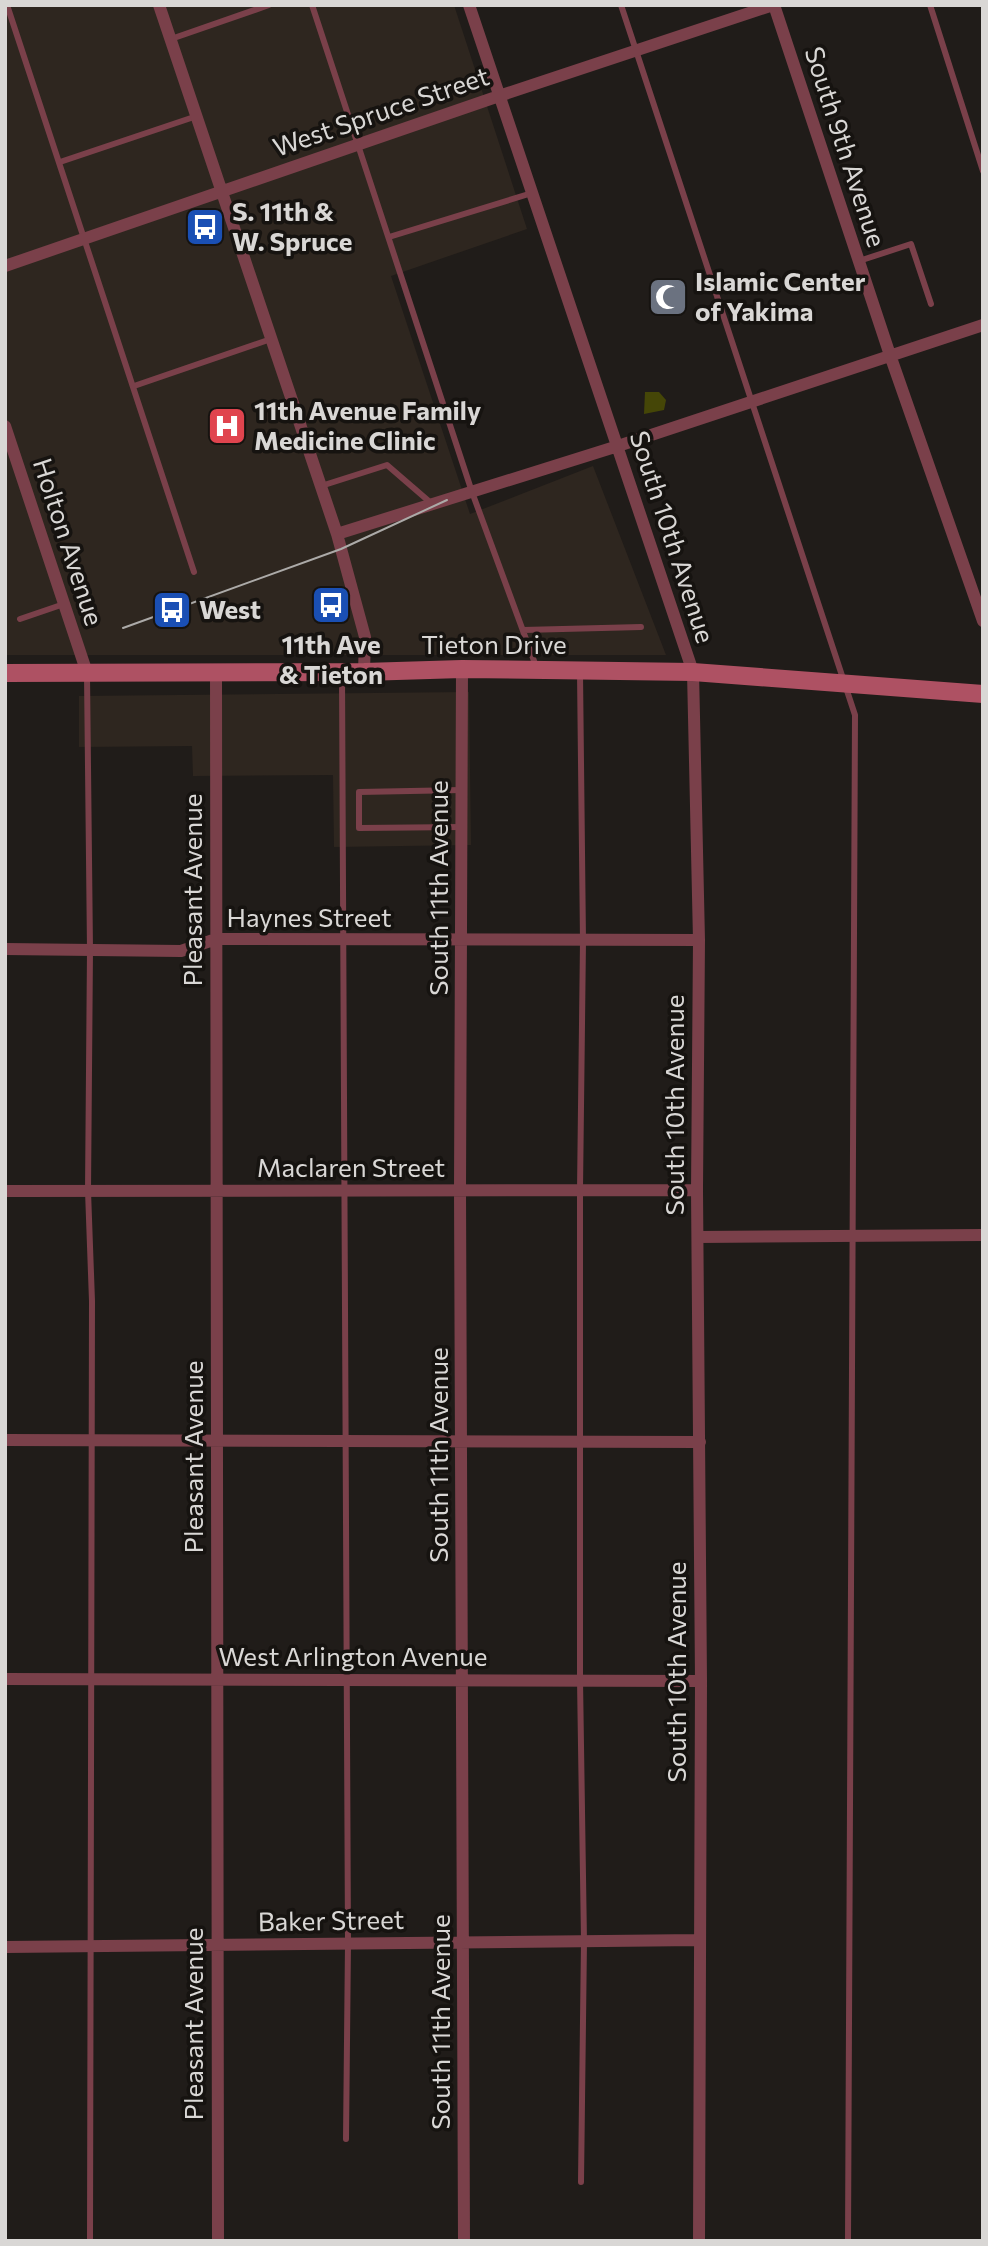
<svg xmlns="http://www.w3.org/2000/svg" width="988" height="2246" viewBox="0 0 988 2246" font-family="Commissioner,sans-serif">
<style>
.built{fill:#2e261f}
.green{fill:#454607}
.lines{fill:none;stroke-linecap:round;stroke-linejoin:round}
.lane{stroke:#7a404a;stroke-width:6}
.street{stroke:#7a404a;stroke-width:12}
.secondary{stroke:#ae5163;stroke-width:18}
.tram{stroke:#acaaa8;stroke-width:2}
.labels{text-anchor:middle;stroke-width:7;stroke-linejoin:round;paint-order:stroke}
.street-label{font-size:26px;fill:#d9d7d5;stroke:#161310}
.poi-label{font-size:26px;font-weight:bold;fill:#d9d7d5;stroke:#161310;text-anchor:start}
</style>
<rect width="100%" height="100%" fill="#201c19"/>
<path class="built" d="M 5,5 L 454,5 L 527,229 L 391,276 L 470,514 L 593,466 L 666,655 L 5,655 Z
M 469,692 L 471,845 L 334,847 L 333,775 L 193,776 L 192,746 L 79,747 L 79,696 Z"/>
<path class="green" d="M 645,392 L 659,392 L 666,400 L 664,410 L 644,414 Z"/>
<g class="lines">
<path class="lane" d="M 7,5 L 194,572
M 312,5 L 472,492 L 537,669
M 621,5 L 855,715 L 848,2241
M 930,5 L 983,171
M 171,39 L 269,5
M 60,162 L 197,116
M 389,237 L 532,193
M 859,261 L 911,244 L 931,304
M 134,386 L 271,339
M 321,486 L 387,465 L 431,503
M 20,619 L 64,604
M 523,630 L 641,627
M 580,673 L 583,941 L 580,1190 L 580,1680 L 584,1941 L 581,2182
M 342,674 L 348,1943 L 346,2139
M 87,675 L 90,950 L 88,1191 L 92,1301 L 90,2241
M 462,790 L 359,792 L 359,828 L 462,827"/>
<path class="street" d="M 159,5 L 337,534 L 365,637 L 364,672
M 469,5 L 693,672 L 699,940 L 697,1190 L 701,1681 L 699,2241
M 774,5 L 890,355 L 983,621
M 5,266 L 499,96 L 773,5
M 5,426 L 87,673
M 337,534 L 618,446 L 983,325
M 462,669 L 460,1190 L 464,2241
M 216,672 L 218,2241
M 5,949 L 181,951 L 216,939 L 699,940
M 5,1191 L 697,1190
M 698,1237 L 983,1235
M 5,1440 L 700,1442
M 5,1679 L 701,1681
M 5,1947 L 699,1940"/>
<path class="secondary" d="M 5,673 L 364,672 L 462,669 L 693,672 L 983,694"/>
<path class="tram" d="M 123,628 L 341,549 L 447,500"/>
</g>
<defs>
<g id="bus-square" transform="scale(2.0125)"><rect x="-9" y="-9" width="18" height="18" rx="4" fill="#1a4fb4" stroke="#161310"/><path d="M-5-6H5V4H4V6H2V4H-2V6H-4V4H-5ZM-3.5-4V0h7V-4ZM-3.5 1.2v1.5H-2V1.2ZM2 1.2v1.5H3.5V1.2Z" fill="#fff"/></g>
<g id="mosque-square" transform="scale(2.0125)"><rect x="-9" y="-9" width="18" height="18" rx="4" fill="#6b7280" stroke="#161310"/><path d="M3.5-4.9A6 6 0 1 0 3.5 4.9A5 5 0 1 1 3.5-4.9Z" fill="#fff"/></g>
<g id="hospital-square" transform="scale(2.0125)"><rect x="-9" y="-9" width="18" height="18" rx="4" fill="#e0444e" stroke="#161310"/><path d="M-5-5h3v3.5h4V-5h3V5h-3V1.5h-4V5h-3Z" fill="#fff"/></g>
</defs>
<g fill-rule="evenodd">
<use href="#bus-square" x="205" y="227"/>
<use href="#mosque-square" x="668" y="297"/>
<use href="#hospital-square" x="227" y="426"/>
<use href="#bus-square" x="331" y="605"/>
<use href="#bus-square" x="172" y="610"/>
</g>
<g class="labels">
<g class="street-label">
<text transform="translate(381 112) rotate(-19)" y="9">West Spruce Street</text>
<text transform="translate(845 147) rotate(72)" y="9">South 9th Avenue</text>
<text transform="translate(672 537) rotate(72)" y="9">South 10th Avenue</text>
<text transform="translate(68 542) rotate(72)" y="9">Holton Avenue</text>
<text x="494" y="654">Tieton Drive</text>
<text transform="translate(439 888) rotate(-90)" y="9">South 11th Avenue</text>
<text transform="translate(193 890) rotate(-90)" y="9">Pleasant Avenue</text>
<text x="309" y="927">Haynes Street</text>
<text transform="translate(675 1105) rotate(-90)" y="9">South 10th Avenue</text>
<text x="351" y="1177">Maclaren Street</text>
<text transform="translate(439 1455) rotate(-90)" y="9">South 11th Avenue</text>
<text transform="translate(194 1457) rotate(-90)" y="9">Pleasant Avenue</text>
<text x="353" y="1666">West Arlington Avenue</text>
<text transform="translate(677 1672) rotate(-90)" y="9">South 10th Avenue</text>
<text transform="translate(331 1921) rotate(-1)" y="9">Baker Street</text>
<text transform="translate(441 2022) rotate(-90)" y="9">South 11th Avenue</text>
<text transform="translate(194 2024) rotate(-90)" y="9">Pleasant Avenue</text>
</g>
<g class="poi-label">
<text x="232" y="221">S. 11th &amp;<tspan x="232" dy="30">W. Spruce</tspan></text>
<text x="695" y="291">Islamic Center<tspan x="695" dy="30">of Yakima</tspan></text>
<text x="254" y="420">11th Avenue Family<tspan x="254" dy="30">Medicine Clinic</tspan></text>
<text x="199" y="619">West</text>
<text x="331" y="654" text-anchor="middle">11th Ave<tspan x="331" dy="30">&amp; Tieton</tspan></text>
</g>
</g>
<rect width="988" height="2246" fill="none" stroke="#d9d7d5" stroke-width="14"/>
</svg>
